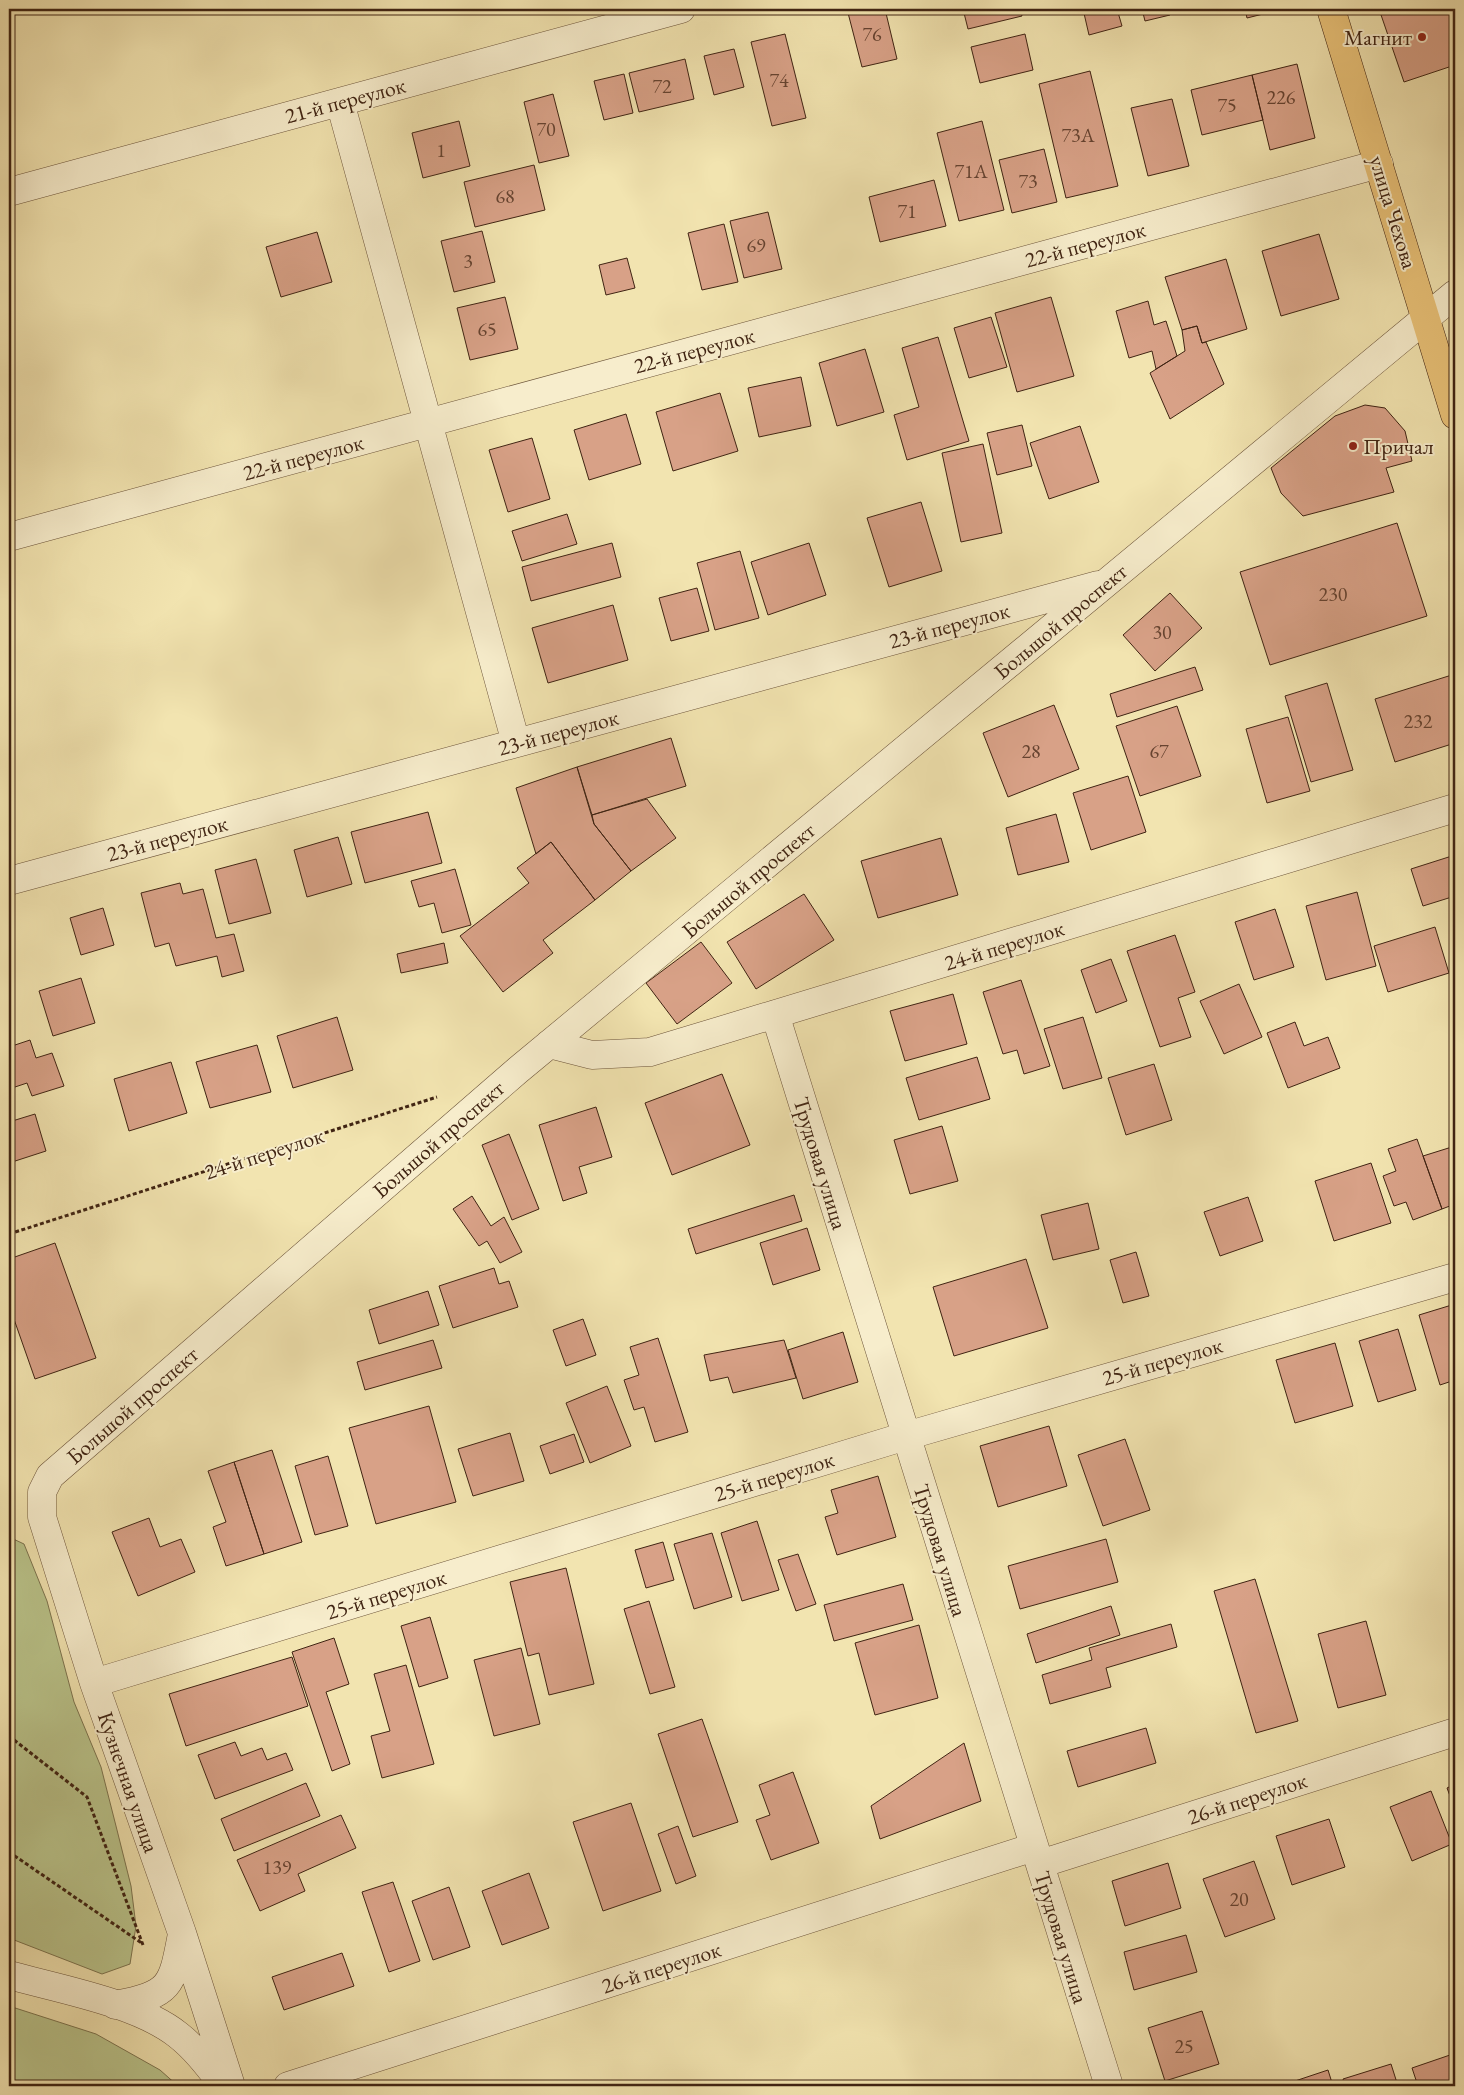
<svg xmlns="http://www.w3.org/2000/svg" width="1464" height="2095" viewBox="0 0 1464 2095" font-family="'EB Garamond',serif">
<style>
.green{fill:#bac48b;stroke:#7d744f}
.building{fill:#d8a187;stroke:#402413}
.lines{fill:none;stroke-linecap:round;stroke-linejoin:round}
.minor-casing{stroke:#6c543a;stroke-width:29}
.major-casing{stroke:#402413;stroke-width:29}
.path{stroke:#402413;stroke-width:3;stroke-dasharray:4 2.5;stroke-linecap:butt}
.minor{stroke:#f7edcc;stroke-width:28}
.major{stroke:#e9c278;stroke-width:28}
.poi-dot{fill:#8f2418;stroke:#f7edcc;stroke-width:2}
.labels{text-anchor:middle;stroke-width:4;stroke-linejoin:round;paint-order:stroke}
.number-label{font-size:20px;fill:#664330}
.poi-label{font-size:22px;fill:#402413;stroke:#f7edcc;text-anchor:end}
.street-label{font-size:22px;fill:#402413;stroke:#f7edcc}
</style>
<rect width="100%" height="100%" fill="#f2e4b0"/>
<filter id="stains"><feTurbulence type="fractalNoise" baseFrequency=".004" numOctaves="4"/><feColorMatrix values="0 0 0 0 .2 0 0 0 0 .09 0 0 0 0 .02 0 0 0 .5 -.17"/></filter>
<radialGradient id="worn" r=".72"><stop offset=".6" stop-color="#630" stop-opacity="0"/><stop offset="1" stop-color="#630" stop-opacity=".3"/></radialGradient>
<path class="green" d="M 9,1537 L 24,1544 L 47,1601 L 74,1702 L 101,1767 L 117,1830 L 131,1886 L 136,1926 L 130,1964 L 102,1974 L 9,1938 Z
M 9,2006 L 96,2034 L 160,2070 L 178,2086 L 9,2086 Z"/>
<path class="building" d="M 847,9 L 885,9 L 897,59 L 862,67 Z
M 963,9 L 1020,9 L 1022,16 L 968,29 Z
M 1083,9 L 1117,9 L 1122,26 L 1089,35 Z
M 1142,9 L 1168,9 L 1170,15 L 1145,21 Z
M 1245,9 L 1270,9 L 1271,12 L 1247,18 Z
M 1379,9 L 1455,9 L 1455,65 L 1404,82 Z
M 785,34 L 806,118 L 772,126 L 751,42 Z
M 1025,34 L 1033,70 L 980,83 L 971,47 Z
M 734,49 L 744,87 L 714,95 L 704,56 Z
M 685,59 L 694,99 L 639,112 L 629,73 Z
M 1297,64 L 1315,138 L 1270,150 L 1252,75 Z
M 1090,71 L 1118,186 L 1066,198 L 1039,84 Z
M 624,74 L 633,113 L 604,120 L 594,81 Z
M 1252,75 L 1263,120 L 1202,135 L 1191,90 Z
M 553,94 L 569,156 L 539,163 L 524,102 Z
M 1172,99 L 1189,166 L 1148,176 L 1131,108 Z
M 459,121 L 470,166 L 423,178 L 412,133 Z
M 982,121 L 1004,210 L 959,221 L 937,133 Z
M 1044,149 L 1057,202 L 1012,213 L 999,160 Z
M 534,165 L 545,210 L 475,227 L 464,182 Z
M 934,180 L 946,226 L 880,242 L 869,197 Z
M 768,212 L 782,269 L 744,278 L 730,221 Z
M 724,224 L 738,282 L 702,290 L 688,233 Z
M 482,231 L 495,282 L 454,292 L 441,241 Z
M 317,232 L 332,282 L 281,297 L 266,247 Z
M 1319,234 L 1339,299 L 1281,316 L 1262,251 Z
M 627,258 L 635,288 L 606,295 L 599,265 Z
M 1226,259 L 1247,329 L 1202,343 L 1197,326 L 1182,330 L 1165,277 Z
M 505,297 L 518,349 L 470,360 L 457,308 Z
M 1051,297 L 1074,376 L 1017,392 L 995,313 Z
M 1148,301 L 1154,325 L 1166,321 L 1177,356 L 1156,369 L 1152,351 L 1129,358 L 1116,311 Z
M 991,317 L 1007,367 L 969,378 L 954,328 Z
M 1197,326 L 1202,343 L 1206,342 L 1224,384 L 1170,419 L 1150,373 L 1185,351 L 1182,330 Z
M 938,337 L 969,441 L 907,460 L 894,415 L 919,407 L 902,348 Z
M 865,349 L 884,412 L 837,426 L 819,363 Z
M 801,377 L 811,426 L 759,437 L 748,388 Z
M 720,393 L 738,451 L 673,471 L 656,412 Z
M 1365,405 L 1385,408 L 1405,431 L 1412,461 L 1386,468 L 1394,492 L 1303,516 L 1281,493 L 1271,468 L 1335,416 Z
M 626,414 L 641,464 L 589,480 L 574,430 Z
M 1022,425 L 1032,466 L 997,475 L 987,433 Z
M 1080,426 L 1099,482 L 1049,499 L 1030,443 Z
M 532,438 L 550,499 L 508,512 L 489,450 Z
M 983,444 L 1002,533 L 961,542 L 942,453 Z
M 921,502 L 942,571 L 889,587 L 867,518 Z
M 567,514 L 577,544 L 522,561 L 512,531 Z
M 1397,523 L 1427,616 L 1270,665 L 1240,572 Z
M 612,543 L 621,577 L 531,601 L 522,567 Z
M 809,543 L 826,595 L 768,615 L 751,562 Z
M 740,551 L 759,618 L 715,630 L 697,563 Z
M 697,588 L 709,631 L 671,641 L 659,598 Z
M 1170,593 L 1202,628 L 1155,671 L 1123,635 Z
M 613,605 L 628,660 L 548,683 L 532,628 Z
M 1195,667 L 1203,690 L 1117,717 L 1110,694 Z
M 1455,674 L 1455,743 L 1395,762 L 1375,699 Z
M 1327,683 L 1353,770 L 1311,782 L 1285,696 Z
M 1054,705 L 1079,769 L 1008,797 L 983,733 Z
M 1177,706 L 1201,776 L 1140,796 L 1116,726 Z
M 1288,717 L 1310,791 L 1267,803 L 1246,729 Z
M 671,738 L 686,786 L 592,815 L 577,767 Z
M 577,767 L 594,824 L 631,871 L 595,900 L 551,842 L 536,854 L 516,788 Z
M 1128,776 L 1146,832 L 1091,850 L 1073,793 Z
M 647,799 L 676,838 L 631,871 L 594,824 L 592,815 Z
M 428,812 L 442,863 L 365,883 L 351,832 Z
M 1056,814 L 1069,862 L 1018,875 L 1006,828 Z
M 338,837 L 352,884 L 307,897 L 294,850 Z
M 941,838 L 958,895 L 878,918 L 861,861 Z
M 551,842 L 595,900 L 543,940 L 553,953 L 503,992 L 460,936 L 529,883 L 517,868 Z
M 1455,855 L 1455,896 L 1423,906 L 1411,869 Z
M 256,859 L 271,913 L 229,924 L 215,870 Z
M 455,869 L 471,925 L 442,933 L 434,903 L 419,907 L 411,881 Z
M 180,883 L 183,894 L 203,889 L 216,938 L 234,934 L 244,971 L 222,977 L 217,956 L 176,966 L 169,943 L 155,947 L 141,893 Z
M 1357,892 L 1376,966 L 1326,980 L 1306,906 Z
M 804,894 L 834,940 L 756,989 L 727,942 Z
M 103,908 L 114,945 L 81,955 L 70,918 Z
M 1275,909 L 1294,967 L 1254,980 L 1235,922 Z
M 1435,927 L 1449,973 L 1388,992 L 1374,946 Z
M 1175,935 L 1195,992 L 1178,998 L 1191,1037 L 1160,1047 L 1127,951 Z
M 701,942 L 732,983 L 677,1024 L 646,983 Z
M 444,943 L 448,963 L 401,973 L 397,954 Z
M 1111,959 L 1127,1001 L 1096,1013 L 1081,970 Z
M 81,978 L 95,1023 L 53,1036 L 39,991 Z
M 1021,980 L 1050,1066 L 1024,1074 L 1017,1050 L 1003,1054 L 983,992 Z
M 1239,984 L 1262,1037 L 1224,1054 L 1200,1001 Z
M 953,994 L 967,1044 L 905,1061 L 890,1011 Z
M 337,1017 L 353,1070 L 293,1088 L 277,1036 Z
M 1083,1017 L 1102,1078 L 1063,1089 L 1044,1029 Z
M 1295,1022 L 1304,1046 L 1328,1037 L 1340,1068 L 1288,1088 L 1267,1033 Z
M 30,1040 L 36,1058 L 52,1053 L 64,1086 L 32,1096 L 27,1083 L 9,1089 L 9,1047 Z
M 257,1045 L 271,1092 L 210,1108 L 196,1062 Z
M 977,1057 L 990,1099 L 919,1120 L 906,1078 Z
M 171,1062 L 187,1113 L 129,1131 L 114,1079 Z
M 1154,1064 L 1172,1120 L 1126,1135 L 1108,1078 Z
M 722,1074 L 750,1145 L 672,1175 L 645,1103 Z
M 596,1107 L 612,1157 L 579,1167 L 587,1193 L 563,1201 L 539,1125 Z
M 35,1114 L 46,1151 L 9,1163 L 9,1122 Z
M 942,1126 L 958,1181 L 910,1194 L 894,1140 Z
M 509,1134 L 539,1209 L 512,1220 L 482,1145 Z
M 1417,1139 L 1442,1209 L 1413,1220 L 1406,1202 L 1394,1206 L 1383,1176 L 1396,1171 L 1388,1149 Z
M 1455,1146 L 1455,1204 L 1442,1209 L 1423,1156 Z
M 1371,1163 L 1391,1223 L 1334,1241 L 1315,1181 Z
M 794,1195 L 802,1221 L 696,1254 L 688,1229 Z
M 472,1196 L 491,1226 L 504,1217 L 522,1252 L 500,1263 L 487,1241 L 479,1246 L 453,1209 Z
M 1248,1197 L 1263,1241 L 1220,1256 L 1204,1212 Z
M 1088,1203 L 1099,1249 L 1053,1260 L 1041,1215 Z
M 807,1228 L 820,1270 L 773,1285 L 760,1243 Z
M 55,1243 L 96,1358 L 35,1379 L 9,1305 L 9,1259 Z
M 1136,1252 L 1149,1296 L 1123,1303 L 1110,1260 Z
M 1026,1259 L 1048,1328 L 954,1356 L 933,1287 Z
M 494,1268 L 499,1284 L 509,1281 L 518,1307 L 453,1328 L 439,1286 Z
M 428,1291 L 439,1325 L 379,1344 L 369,1310 Z
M 1455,1304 L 1455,1380 L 1440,1385 L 1419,1315 Z
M 583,1319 L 596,1355 L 566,1366 L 553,1330 Z
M 1398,1329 L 1416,1390 L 1378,1402 L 1359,1341 Z
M 843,1332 L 858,1382 L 803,1399 L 788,1350 Z
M 658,1338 L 688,1432 L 655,1442 L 644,1407 L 634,1410 L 624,1380 L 639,1375 L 630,1347 Z
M 433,1340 L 442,1368 L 365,1390 L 357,1362 Z
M 784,1340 L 796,1378 L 733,1393 L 728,1377 L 710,1381 L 704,1355 Z
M 1335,1343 L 1353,1406 L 1295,1423 L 1276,1360 Z
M 607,1386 L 631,1446 L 590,1463 L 566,1403 Z
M 429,1406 L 456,1502 L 376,1524 L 349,1428 Z
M 1049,1426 L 1067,1486 L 998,1507 L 980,1446 Z
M 510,1433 L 524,1481 L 473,1496 L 458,1449 Z
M 574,1434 L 584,1462 L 550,1474 L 540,1446 Z
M 1125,1439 L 1150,1510 L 1103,1526 L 1078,1455 Z
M 272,1450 L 302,1542 L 264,1554 L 234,1462 Z
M 328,1456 L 348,1526 L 315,1535 L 295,1466 Z
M 234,1462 L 264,1554 L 226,1566 L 213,1527 L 226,1522 L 208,1471 Z
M 878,1476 L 896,1537 L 837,1555 L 825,1517 L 838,1513 L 831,1490 Z
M 149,1518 L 160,1547 L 181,1539 L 195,1572 L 138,1596 L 112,1532 Z
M 757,1521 L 779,1590 L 742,1601 L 721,1533 Z
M 712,1533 L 732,1597 L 694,1609 L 674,1544 Z
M 1106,1539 L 1118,1582 L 1020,1609 L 1008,1566 Z
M 663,1542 L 674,1580 L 646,1588 L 635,1550 Z
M 798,1554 L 816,1604 L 796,1611 L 778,1560 Z
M 566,1568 L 594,1684 L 549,1695 L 539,1653 L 528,1656 L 510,1582 Z
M 1255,1579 L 1298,1721 L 1256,1733 L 1214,1591 Z
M 903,1584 L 913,1620 L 834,1641 L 824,1605 Z
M 649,1601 L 675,1687 L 650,1694 L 624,1609 Z
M 1111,1606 L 1120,1635 L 1036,1663 L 1027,1634 Z
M 430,1617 L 448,1678 L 419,1687 L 401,1626 Z
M 1366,1621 L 1386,1695 L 1338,1708 L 1318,1634 Z
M 1171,1624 L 1177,1647 L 1106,1668 L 1111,1687 L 1050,1704 L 1042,1675 L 1092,1660 L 1089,1648 Z
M 919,1625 L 938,1698 L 875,1715 L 855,1643 Z
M 334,1638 L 349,1684 L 326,1692 L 350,1764 L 332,1771 L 292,1652 Z
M 521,1648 L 540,1724 L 494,1736 L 474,1660 Z
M 292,1657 L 308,1706 L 186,1746 L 169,1694 Z
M 406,1665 L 434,1764 L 382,1778 L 371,1736 L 390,1731 L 374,1674 Z
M 702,1719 L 738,1822 L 693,1837 L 658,1734 Z
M 1146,1728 L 1156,1763 L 1078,1787 L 1067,1751 Z
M 235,1742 L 241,1756 L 262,1748 L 267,1760 L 286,1753 L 293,1770 L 215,1799 L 198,1755 Z
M 964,1743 L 981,1801 L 880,1839 L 871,1806 Z
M 793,1772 L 819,1843 L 771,1860 L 756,1820 L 770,1815 L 759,1785 Z
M 306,1783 L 320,1816 L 234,1851 L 221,1819 Z
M 1455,1784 L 1455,1809 L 1447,1788 Z
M 1431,1791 L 1452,1844 L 1412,1861 L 1390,1807 Z
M 631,1803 L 661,1891 L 603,1911 L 573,1822 Z
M 341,1815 L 356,1848 L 298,1874 L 305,1891 L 260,1911 L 237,1860 Z
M 1329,1819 L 1345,1867 L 1292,1885 L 1276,1836 Z
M 678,1826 L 696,1876 L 676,1884 L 658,1834 Z
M 1254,1861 L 1275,1919 L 1225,1937 L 1203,1879 Z
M 1168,1863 L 1181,1908 L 1125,1926 L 1112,1881 Z
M 529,1873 L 549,1928 L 502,1945 L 482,1891 Z
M 393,1882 L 420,1961 L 389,1972 L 362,1892 Z
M 449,1887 L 470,1947 L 433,1960 L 412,1901 Z
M 1186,1935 L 1197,1972 L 1134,1990 L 1124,1952 Z
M 342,1953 L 354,1986 L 284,2010 L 272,1977 Z
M 1202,2011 L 1219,2064 L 1165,2081 L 1148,2028 Z
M 1450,2055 L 1455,2069 L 1455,2086 L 1418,2086 L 1412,2068 Z
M 1391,2064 L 1398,2086 L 1345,2086 L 1343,2079 Z
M 1328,2070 L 1333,2086 L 1287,2086 L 1286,2084 Z"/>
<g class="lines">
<g class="minor-casing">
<path id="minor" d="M 340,102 L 516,743
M 9,192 L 681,9
M 9,537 L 1379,164
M 9,881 L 1098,585
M 775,1014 L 1109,2086
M 549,1044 L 592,1055 L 650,1052 L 1455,808
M 94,1683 L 906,1436 L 1455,1277
M 1040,1864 L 1455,1732
M 9,1975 C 59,1989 138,2003 178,2035 C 196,2049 210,2068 224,2086
M 115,2005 C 171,1994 172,1987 182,1934
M 231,2086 L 182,1933 L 94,1683 L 42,1517 L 42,1492 L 50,1476 L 518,1070 L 1455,294
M 288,2086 L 1034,1847"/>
</g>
<g class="major-casing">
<path id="major" d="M 1331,9 L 1455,415"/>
</g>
<path class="path" d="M 9,1234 L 437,1097
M 9,1736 L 87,1797 L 143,1945
M 9,1852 L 143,1944"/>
<use href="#minor" class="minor"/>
<use href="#major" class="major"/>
</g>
<g class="poi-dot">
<circle cx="1422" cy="37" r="5"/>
<circle cx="1353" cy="446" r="5"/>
</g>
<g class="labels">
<g class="number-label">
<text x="872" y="41">76</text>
<text x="779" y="87">74</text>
<text x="662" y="93">72</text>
<text x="1281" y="104">226</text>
<text x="1227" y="112">75</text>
<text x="546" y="136">70</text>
<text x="1078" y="142">73А</text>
<text x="441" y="157">1</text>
<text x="971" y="178">71А</text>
<text x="1028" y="188">73</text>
<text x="505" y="203">68</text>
<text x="907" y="218">71</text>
<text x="756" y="252">69</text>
<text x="468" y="268">3</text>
<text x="487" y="336">65</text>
<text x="1333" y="601">230</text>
<text x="1162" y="639">30</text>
<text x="1418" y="728">232</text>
<text x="1031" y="758">28</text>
<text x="1159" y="758">67</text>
<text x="277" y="1874">139</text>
<text x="1239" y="1906">20</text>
<text x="1184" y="2053">25</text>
</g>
<g class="poi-label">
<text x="1412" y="45">Магнит</text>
<text x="1363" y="454" text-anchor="start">Причал</text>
</g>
<g class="street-label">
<text transform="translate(345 100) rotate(-15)" y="8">21-й переулок</text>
<text transform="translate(1394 212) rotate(73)" y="8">улица Чехова</text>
<text transform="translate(1085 244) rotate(-15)" y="8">22-й переулок</text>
<text transform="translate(694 350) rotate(-15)" y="8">22-й переулок</text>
<text transform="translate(303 457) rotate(-15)" y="8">22-й переулок</text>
<text transform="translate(1060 621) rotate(-40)" y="8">Большой проспект</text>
<text transform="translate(949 625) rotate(-15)" y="8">23-й переулок</text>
<text transform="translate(558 732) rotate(-15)" y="8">23-й переулок</text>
<text transform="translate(167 838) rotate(-15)" y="8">23-й переулок</text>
<text transform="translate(748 880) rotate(-40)" y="8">Большой проспект</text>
<text transform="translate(1004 945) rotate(-17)" y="8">24-й переулок</text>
<text transform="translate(438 1139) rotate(-41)" y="8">Большой проспект</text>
<text transform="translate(264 1153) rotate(-18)" y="8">24-й переулок</text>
<text transform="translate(821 1163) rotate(73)" y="8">Трудовая улица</text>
<text transform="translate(1162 1361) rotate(-16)" y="8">25-й переулок</text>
<text transform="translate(132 1405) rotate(-41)" y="8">Большой проспект</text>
<text transform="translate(774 1476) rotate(-17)" y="8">25-й переулок</text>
<text transform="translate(941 1550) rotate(73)" y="8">Трудовая улица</text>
<text transform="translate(386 1594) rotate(-17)" y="8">25-й переулок</text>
<text transform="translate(129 1782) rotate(71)" y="8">Кузнечная улица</text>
<text transform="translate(1247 1798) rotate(-18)" y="8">26-й переулок</text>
<text transform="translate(1062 1937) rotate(73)" y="8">Трудовая улица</text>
<text transform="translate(661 1967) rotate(-18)" y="8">26-й переулок</text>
</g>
</g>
<rect width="1464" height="2095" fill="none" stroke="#f2e4b0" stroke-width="30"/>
<rect x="10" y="10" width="1444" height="2075" fill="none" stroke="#402413" stroke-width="2.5"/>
<rect x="15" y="15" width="1434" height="2065" fill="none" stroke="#402413"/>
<rect width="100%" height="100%" filter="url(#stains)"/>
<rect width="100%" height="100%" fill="url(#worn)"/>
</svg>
